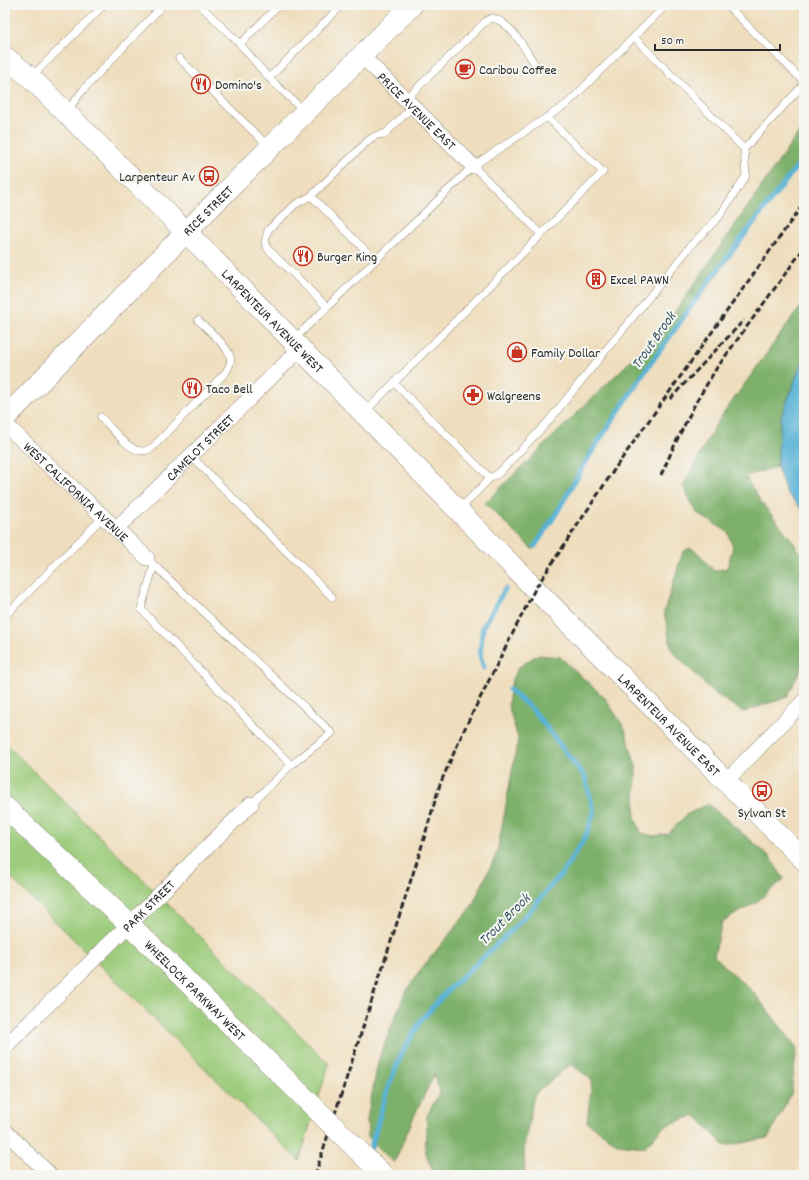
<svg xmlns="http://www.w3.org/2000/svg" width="809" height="1180" viewBox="0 0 809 1180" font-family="Dekko,sans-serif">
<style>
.green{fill:#9ccc7b;stroke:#647c53}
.forest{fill:#7db06b;stroke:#546e4b}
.water{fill:#58b2d6;stroke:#426e80}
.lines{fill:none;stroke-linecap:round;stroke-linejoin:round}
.stream{stroke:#58b2d6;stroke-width:5}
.lane-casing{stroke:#8d8474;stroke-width:8}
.street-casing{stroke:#8d8474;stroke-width:16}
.secondary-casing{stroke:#8d8474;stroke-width:22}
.lane{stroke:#fff;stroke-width:7}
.street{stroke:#fff;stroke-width:15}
.secondary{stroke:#fff;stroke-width:21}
.rail{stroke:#2b2b2b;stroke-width:3;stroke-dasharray:6 3;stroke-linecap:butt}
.secondary-bridge-casing{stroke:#8d8474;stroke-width:22;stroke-linecap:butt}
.secondary-bridge{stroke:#fff;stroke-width:21}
.labels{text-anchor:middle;stroke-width:4;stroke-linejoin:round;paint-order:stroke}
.poi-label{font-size:14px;fill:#2b2b2b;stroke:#f6f6f2;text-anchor:start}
.street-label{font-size:14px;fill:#2b2b2b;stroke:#f6f6f2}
.water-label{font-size:15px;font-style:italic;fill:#3b5a67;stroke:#f6f6f2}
</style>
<rect width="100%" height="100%" fill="#f6f6f2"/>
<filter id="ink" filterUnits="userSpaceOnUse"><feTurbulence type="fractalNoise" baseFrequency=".025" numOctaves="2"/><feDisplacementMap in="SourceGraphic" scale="8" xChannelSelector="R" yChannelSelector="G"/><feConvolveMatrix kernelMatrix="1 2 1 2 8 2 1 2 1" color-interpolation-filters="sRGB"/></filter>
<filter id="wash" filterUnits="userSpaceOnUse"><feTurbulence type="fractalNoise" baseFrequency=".012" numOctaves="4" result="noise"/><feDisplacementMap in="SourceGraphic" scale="16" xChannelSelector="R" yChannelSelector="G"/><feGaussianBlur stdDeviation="0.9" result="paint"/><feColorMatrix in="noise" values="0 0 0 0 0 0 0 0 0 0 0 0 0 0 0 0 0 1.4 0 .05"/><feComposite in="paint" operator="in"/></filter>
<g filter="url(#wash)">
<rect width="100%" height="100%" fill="#efdebd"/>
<path class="green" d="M 5,743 L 329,1064 L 299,1161 L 5,872 Z"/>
<path class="forest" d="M 804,125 L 804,158 L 646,370 L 591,453 L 556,514 L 533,550 L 485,503 L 660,332 L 675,312 Z
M 804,303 L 804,361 L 798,372 L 781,418 L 777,467 L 745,476 L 761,502 L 791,539 L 804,558 L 804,657 L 801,669 L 787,697 L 743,712 L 714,693 L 672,651 L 664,612 L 683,552 L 690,548 L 696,551 L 714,571 L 727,568 L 733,547 L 728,532 L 697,513 L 683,486 L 716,424 L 792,318 Z
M 537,655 L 560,657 L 605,698 L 625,729 L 636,767 L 635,817 L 641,833 L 654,836 L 668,834 L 686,815 L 708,804 L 769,856 L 784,879 L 755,903 L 722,922 L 714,956 L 754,993 L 797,1048 L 791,1094 L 768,1138 L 725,1146 L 695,1115 L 665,1126 L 644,1147 L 618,1144 L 587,1122 L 592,1080 L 571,1064 L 534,1095 L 524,1147 L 525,1175 L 437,1175 L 432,1170 L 425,1150 L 427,1116 L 440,1091 L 434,1075 L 415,1114 L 394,1163 L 368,1137 L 367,1119 L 379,1058 L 404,995 L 418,973 L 471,908 L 497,853 L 518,739 L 508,704 L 512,679 L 519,667 Z"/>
<path class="water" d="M 804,361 L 804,512 L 786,492 L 777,467 L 781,418 L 798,372 Z"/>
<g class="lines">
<path class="stream" d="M 535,546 L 556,514 L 591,453 L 646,370 L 710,280 L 804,157
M 484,668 L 480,655 L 483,627 L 505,589
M 369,1154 L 387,1090 L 402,1053 L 422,1019 L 448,990 L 507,935 L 528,913 L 562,873 L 585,838 L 594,812 L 585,777 L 533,710 L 509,689
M 364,1175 L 366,1166"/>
</g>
</g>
<g filter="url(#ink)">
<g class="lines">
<g class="lane-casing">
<path id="lane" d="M 200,5 L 240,44
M 279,5 L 240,44 L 269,78 L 342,5
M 727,5 L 804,82
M 634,37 L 744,149 L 804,84
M 179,58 L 268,146
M 31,77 L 104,5
M 269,78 L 304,111
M 406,99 L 487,20 L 492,18 C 510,21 525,49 534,63
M 67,111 L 83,90 L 163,5
M 473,166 L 541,234
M 311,196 L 296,204 L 268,230 L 265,242 L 267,248 L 327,307
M 375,260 L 311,196 L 370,139 L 377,135 L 385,134 L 413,106
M 293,340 L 473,166 L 567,104 L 666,5
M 394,383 L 490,478 L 460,509
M 365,412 L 603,172 L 547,117
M 101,417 C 110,426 128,451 142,451 C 147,451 150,449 153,447 L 226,372 C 229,367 232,362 230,356 C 226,344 207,329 198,320
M 191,456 L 332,597
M 490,478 L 498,474 L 547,423 L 693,243 L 719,217 L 746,176 L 744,149
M 147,558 L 154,565 L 141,609 L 291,765 L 332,733 L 154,565
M 5,616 L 103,517
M 251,804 L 291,765"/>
</g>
<g class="street-casing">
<g id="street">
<path id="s1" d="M 361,55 L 473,166"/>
<path id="s2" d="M 5,424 L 147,558"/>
<path id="s3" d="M 116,529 L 301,348"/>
<path d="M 726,781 L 804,701"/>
<path id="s4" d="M 5,1047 L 251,804"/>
<path d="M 5,1131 L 50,1175"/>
</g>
</g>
<g class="secondary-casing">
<g id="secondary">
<path id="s5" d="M 5,57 L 31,78 L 206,252 L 535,589 L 804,860"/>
<path id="s6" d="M 5,418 L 186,232 L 412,5"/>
<path id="s7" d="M 5,807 L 129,924 L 254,1048"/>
</g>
</g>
<use href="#lane" class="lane"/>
<use href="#street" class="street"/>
<use href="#secondary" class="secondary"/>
<path class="rail" d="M 670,399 L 744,320
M 661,475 L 676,442 L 695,404 L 716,369 L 804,248
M 315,1175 L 420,852 L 440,784 L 465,728 L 535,589 L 618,464 L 804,203"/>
<g class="secondary-bridge-casing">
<path id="secondary-bridge" d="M 254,1048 L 383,1175"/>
</g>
<use href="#secondary-bridge" class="secondary-bridge"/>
</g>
</g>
<defs>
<g id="cafe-ring" transform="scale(1)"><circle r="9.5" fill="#f6f6f2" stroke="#c8321e" stroke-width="1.5"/><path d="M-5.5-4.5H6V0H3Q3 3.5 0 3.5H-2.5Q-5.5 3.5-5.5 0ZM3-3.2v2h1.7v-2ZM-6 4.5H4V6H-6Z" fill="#c8321e"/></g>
<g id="restaurant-ring" transform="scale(1)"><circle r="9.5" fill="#f6f6f2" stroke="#c8321e" stroke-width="1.5"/><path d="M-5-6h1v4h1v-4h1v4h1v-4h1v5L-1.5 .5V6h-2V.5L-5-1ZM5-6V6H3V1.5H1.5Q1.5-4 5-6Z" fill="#c8321e"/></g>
<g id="bus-ring" transform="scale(1)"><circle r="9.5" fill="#f6f6f2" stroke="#c8321e" stroke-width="1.5"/><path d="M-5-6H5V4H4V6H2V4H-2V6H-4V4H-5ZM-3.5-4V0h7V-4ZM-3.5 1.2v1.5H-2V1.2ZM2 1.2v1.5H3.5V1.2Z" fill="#c8321e"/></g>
<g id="building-ring" transform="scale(1)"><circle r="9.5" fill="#f6f6f2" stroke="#c8321e" stroke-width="1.5"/><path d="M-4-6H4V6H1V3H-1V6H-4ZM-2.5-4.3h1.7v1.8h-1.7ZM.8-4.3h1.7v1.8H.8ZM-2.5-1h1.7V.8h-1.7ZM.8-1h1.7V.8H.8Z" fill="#c8321e"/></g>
<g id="shop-ring" transform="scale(1)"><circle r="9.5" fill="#f6f6f2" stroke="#c8321e" stroke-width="1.5"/><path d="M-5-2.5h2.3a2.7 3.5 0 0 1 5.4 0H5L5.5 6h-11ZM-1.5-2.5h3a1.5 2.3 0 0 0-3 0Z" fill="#c8321e"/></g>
<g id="pharmacy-ring" transform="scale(1)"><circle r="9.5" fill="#f6f6f2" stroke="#c8321e" stroke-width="1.5"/><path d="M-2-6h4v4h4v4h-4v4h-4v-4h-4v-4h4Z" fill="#c8321e"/></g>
</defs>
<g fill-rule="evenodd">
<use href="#cafe-ring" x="465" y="69"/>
<use href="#restaurant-ring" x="201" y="84"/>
<use href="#bus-ring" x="209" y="176"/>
<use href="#restaurant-ring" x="303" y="256"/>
<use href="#building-ring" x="596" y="279"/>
<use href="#shop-ring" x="517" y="352"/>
<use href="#restaurant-ring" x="192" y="388"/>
<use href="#pharmacy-ring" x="473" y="395"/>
<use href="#bus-ring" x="762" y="791"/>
</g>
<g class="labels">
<g class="poi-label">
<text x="479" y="74">Caribou Coffee</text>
<text x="215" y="89">Domino's</text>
<text x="195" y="181" text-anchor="end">Larpenteur Av</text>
<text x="317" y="261">Burger King</text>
<text x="610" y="284">Excel PAWN</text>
<text x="531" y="357">Family Dollar</text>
<text x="206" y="393">Taco Bell</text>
<text x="487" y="400">Walgreens</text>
<text x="762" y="817" text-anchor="middle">Sylvan St</text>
</g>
<g class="street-label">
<text dy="5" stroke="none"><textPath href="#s1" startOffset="79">PRICE AVENUE EAST</textPath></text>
<text dy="5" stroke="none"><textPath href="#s6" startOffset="290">RICE STREET</textPath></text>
<text dy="5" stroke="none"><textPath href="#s5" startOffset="376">LARPENTEUR AVENUE WEST</textPath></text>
<text dy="5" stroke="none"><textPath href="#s3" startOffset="117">CAMELOT STREET</textPath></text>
<text dy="5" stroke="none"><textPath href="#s2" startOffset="98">WEST CALIFORNIA AVENUE</textPath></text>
<text dy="5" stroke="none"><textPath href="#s5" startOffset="942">LARPENTEUR AVENUE EAST</textPath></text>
<text dy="5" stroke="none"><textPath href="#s4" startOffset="201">PARK STREET</textPath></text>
<text dy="5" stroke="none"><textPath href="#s7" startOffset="264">WHEELOCK PARKWAY WEST</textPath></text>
</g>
<g class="water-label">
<text transform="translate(653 340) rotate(-55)" y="5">Trout Brook</text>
<text transform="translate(504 919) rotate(-45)" y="5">Trout Brook</text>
</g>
</g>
<rect width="809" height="1180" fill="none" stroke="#f6f6f2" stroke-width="20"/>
<path d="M655 44v6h125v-6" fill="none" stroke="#2b2b2b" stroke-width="2"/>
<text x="661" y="44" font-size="12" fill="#2b2b2b" stroke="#f6f6f2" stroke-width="3" paint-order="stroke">50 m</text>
</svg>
